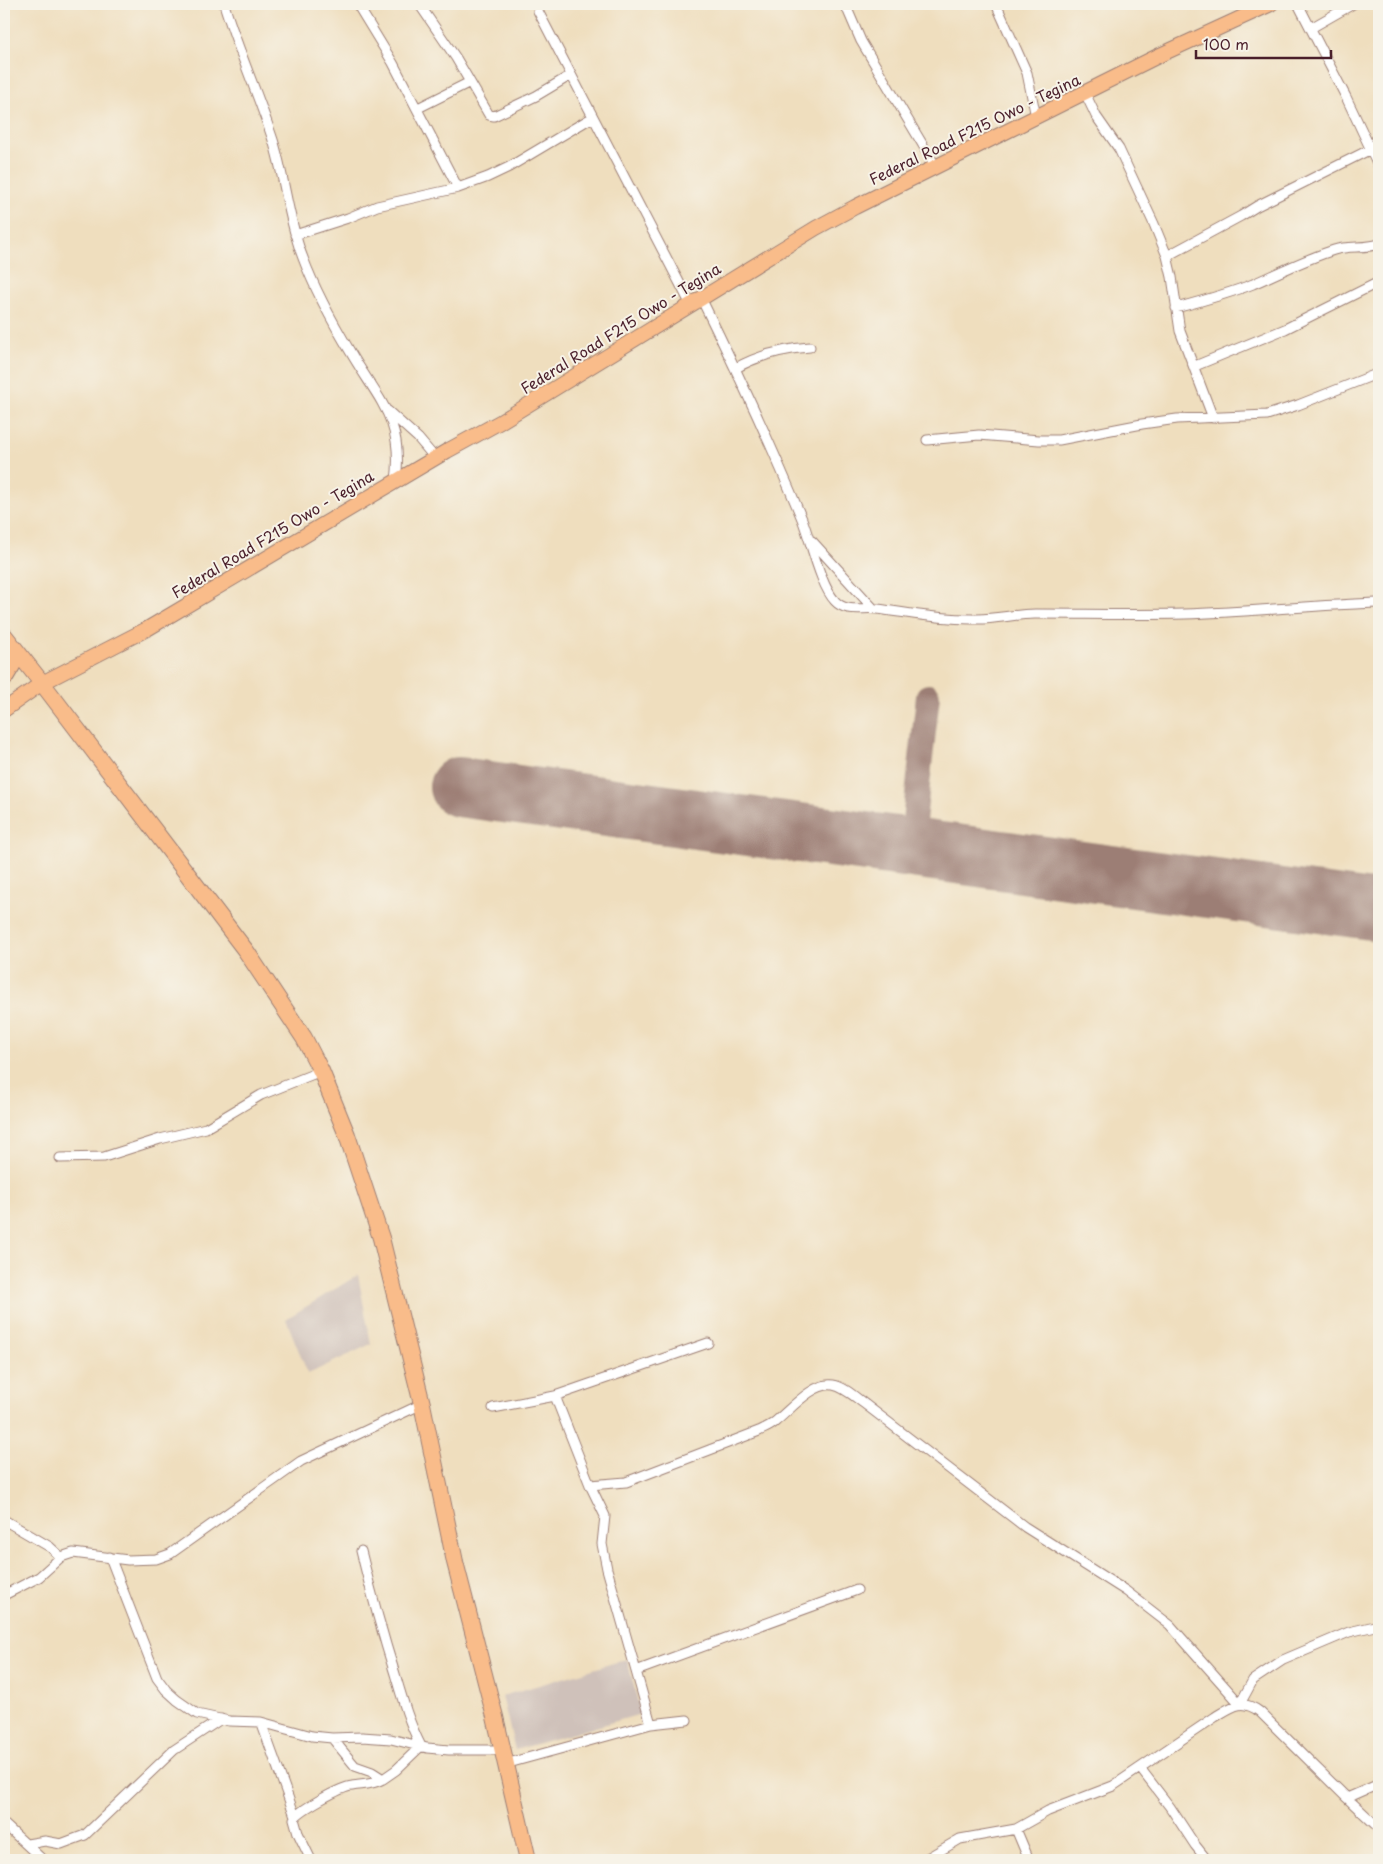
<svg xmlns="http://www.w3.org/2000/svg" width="1383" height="1864" viewBox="0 0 1383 1864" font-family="'Playpen Sans',sans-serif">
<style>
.industrial{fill:#cfc1ba}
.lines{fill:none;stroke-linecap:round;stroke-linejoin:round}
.taxiway{stroke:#9c7e74;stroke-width:24}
.runway{stroke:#9c7e74;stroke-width:60}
.street-casing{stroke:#9c7e74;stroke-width:11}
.primary-casing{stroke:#9c7e74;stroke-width:16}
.highway-casing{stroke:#9c7e74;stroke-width:18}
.street{stroke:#fff;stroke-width:9}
.primary{stroke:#f9bc8a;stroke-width:14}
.highway{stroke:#f9bc8a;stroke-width:16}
.labels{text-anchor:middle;stroke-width:4;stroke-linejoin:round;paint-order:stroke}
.street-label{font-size:15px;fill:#4a1f2b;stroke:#f7f3e8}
</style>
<rect width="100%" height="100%" fill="#f7f3e8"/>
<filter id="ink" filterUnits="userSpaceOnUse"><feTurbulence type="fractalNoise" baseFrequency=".02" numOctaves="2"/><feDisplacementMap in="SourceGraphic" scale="10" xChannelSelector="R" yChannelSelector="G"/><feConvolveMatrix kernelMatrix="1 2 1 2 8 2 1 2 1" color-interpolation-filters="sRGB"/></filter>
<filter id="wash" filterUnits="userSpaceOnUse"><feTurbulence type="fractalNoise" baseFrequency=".0096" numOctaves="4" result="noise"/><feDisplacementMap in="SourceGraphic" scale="20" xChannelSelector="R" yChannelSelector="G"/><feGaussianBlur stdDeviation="1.12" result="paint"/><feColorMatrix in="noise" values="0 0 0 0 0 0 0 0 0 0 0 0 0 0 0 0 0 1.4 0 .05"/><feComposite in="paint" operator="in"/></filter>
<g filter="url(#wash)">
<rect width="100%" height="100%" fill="#efdebe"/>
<path class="industrial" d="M 358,1275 L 371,1344 L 308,1374 L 286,1319 Z
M 627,1659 L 641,1714 L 515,1750 L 502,1696 Z"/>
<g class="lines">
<path class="taxiway" d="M 911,848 L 928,696"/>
<path class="runway" d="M 459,787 L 1379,911"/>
</g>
</g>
<g filter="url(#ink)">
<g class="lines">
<g class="street-casing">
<path id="street" d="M 224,4 C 238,50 258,94 273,140 C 285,178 288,220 303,258 C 315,290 333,323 351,353 C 379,401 404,420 396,481
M 357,4 L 393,63 L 458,188
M 845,4 L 861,41 L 936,167
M 996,4 L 1027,73 L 1036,117
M 1298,4 L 1346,97 L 1379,167
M 538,11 L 691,305
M 1311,28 L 1353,4
M 470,82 L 489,115 L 494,116 L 536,96 L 571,75
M 1085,93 L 1096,116 L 1119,149 L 1154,224 L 1167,256 L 1172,277 L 1180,331 L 1213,418
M 418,108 L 470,82 L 456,58 L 419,4
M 295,235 L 348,218 L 377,206 L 458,188 L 488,177 L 509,167 L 593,117
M 1167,256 L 1241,216 L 1257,206 L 1371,149
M 701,298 C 737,371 771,444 802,519 C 811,541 820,585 835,601 C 846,613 863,607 877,609 C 910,613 944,620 978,619 C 997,619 1016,614 1035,614 C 1085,614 1135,615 1185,614 C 1250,612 1314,605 1379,603
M 1176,308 C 1202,301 1228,294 1253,284 C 1280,272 1306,259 1334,250 C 1349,245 1365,249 1379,244
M 1195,366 L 1285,329 L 1379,282
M 736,368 C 759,355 784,349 810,347
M 388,411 L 418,438 L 435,458
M 927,440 L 979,435 L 1039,440 L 1059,440 L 1142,424 L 1177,419 L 1267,415 L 1298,405 L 1379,373
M 812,541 L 873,608
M 60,1158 L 104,1157 L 160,1139 L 206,1128 L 261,1095 L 321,1071
M 555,1396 L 590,1485 L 605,1516 L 602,1544 L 607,1569 L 651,1724
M 493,1408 L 555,1396 L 708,1343
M 590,1485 L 626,1482 L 759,1431 C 765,1428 771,1426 776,1421 C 790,1410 813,1382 833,1385 C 845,1387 856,1398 866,1405 L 1025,1527 L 1126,1591 L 1170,1625 L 1240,1704 L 1253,1680 L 1283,1660 L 1349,1632 L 1379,1625
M 4,1520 L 50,1547 L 61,1557
M 110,1557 L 157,1678 L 166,1690 L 177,1700 L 197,1714 L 229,1721 L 261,1722 L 312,1736 L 332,1738 L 362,1737 L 391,1739 L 427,1748 L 449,1750 L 502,1750
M 4,1595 L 39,1577 L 61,1557 L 73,1553 L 128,1560 L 156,1559 L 170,1554 L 301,1461 L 422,1404
M 636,1671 L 857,1590
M 261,1722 L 295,1816
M 332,1738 L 355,1766 L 372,1772 L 383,1779 L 396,1770 L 421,1746 C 409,1723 402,1698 395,1674 C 382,1633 371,1592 361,1551
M 505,1764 L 651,1724 L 687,1720
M 1140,1768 L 1170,1807 L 1195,1845 L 1207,1860
M 1347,1798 L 1379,1784
M 4,1824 L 43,1860
M 1016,1829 L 1029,1860
M 27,1844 L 45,1841 L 61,1844 L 85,1835 L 174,1750 L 221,1719
M 311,1860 L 298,1833 L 294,1819 C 299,1810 341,1787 352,1786 C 364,1784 373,1785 383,1779
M 924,1860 L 960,1839 L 1016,1829 L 1048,1811 L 1113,1786 L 1215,1717 C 1233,1706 1241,1698 1260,1712 L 1347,1798 L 1379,1828"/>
</g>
<g class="primary-casing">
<path id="primary" d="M 4,710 L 42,683 L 147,629 L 447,451 L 500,422 L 816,228 L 855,207 L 1160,55 L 1271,4"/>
</g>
<g class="highway-casing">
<path id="highway" d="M 4,635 L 42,683 L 246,951 L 304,1038 L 321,1071 L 347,1135 L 381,1238 L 422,1404 L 455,1562 L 495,1717 L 528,1860
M 4,679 L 19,654"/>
</g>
<use href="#street" class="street"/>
<use href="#primary" class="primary"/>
<use href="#highway" class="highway"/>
</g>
</g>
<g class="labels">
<g class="street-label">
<text transform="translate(975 130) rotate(-26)" y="5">Federal Road F215 Owo - Tegina</text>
<text transform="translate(621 329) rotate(-32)" y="5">Federal Road F215 Owo - Tegina</text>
<text transform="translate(273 535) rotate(-31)" y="5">Federal Road F215 Owo - Tegina</text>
</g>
</g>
<rect width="1383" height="1864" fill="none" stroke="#f7f3e8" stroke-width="20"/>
<path d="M1196 50v8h135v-8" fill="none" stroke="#4a1f2b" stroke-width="2.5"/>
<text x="1203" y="50" font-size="15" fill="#4a1f2b" stroke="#f7f3e8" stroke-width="4" paint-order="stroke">100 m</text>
</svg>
